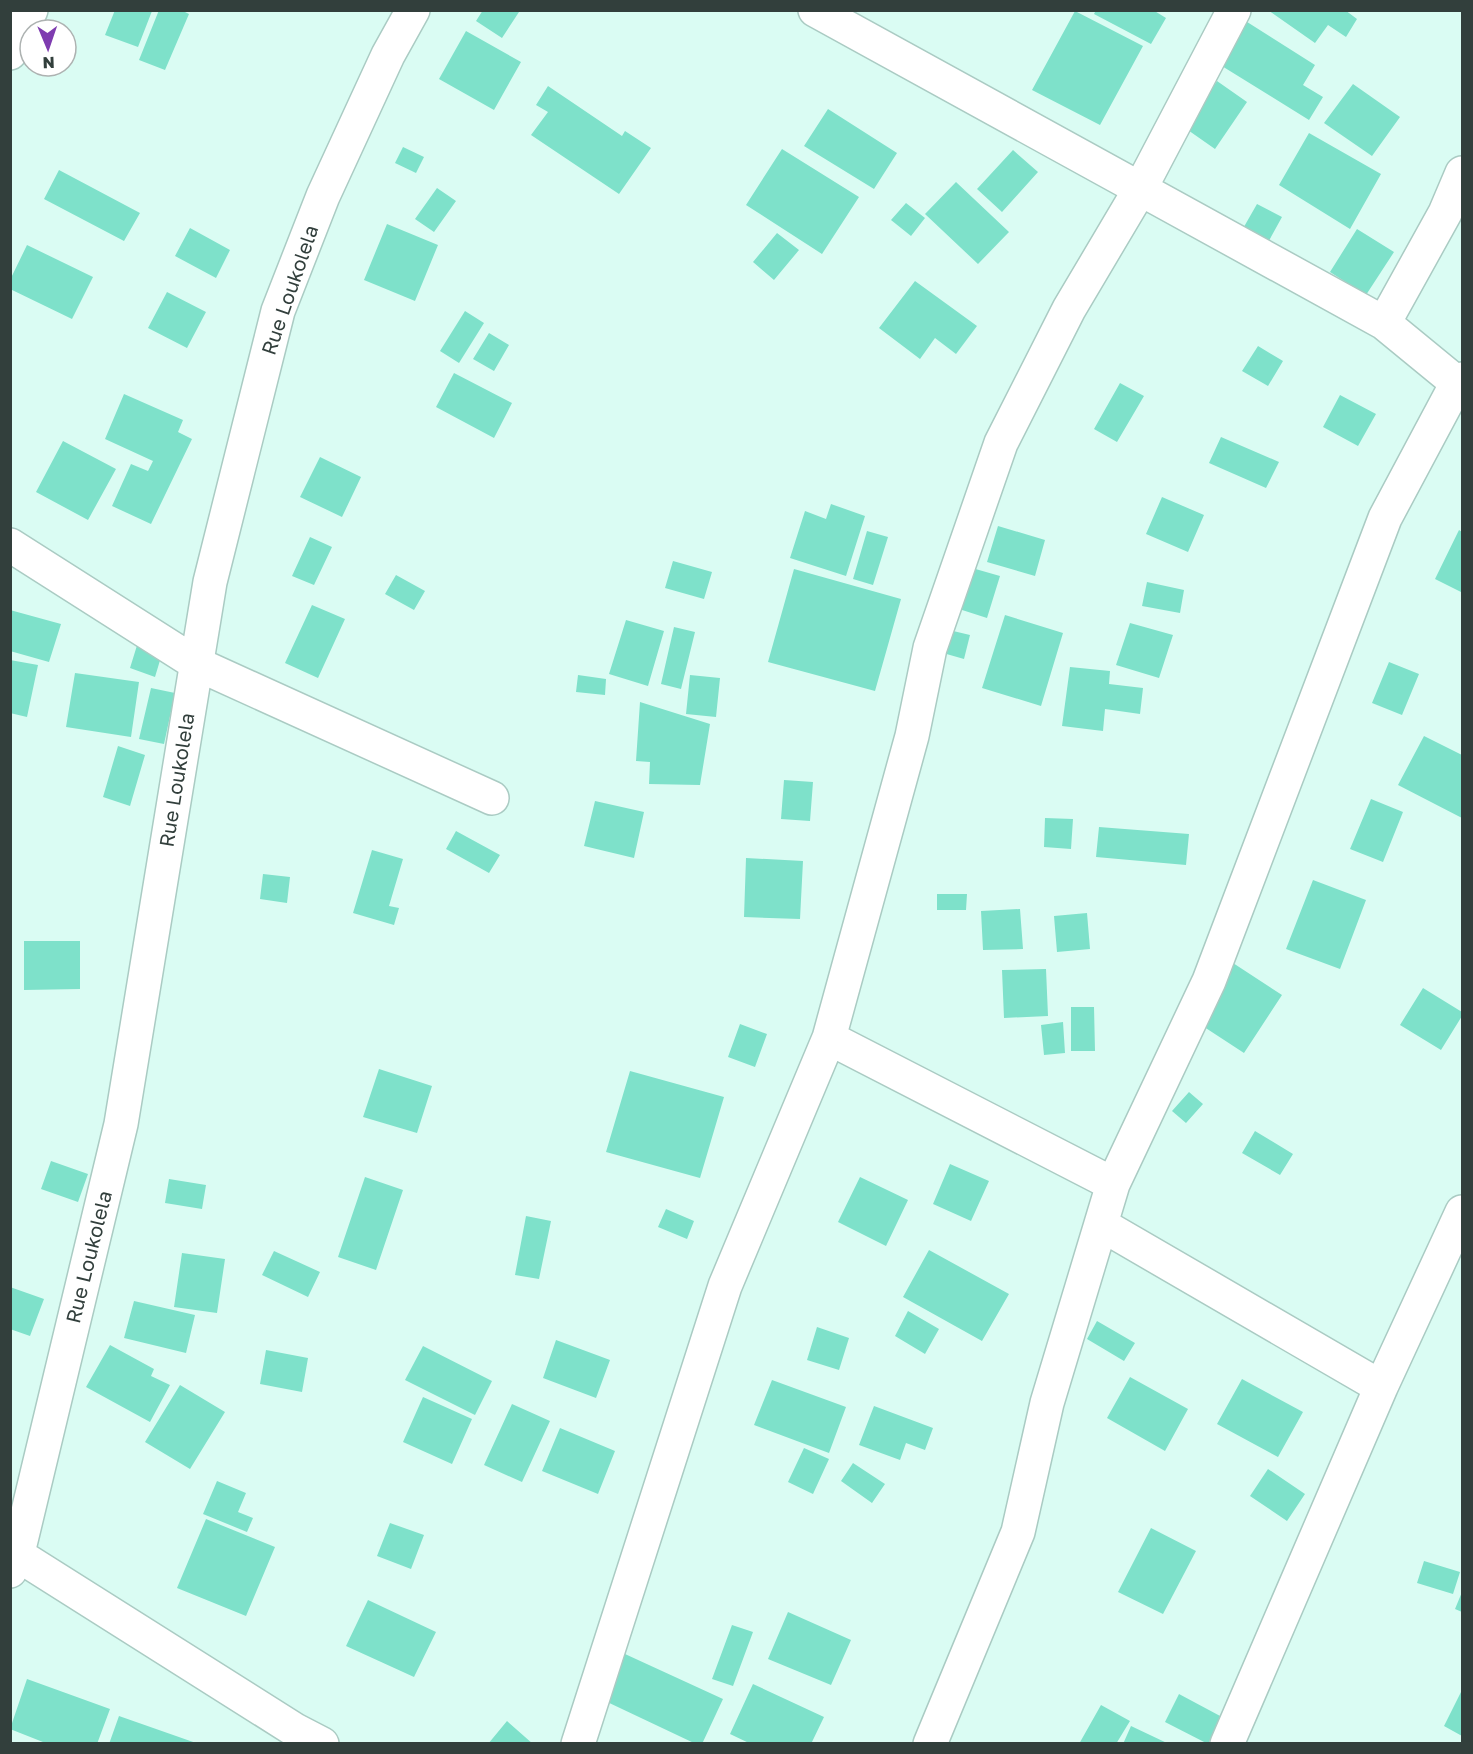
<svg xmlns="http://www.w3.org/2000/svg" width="1473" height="1754" viewBox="0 0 1473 1754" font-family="'Golos Text',sans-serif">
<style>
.building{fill:#7ee1ca}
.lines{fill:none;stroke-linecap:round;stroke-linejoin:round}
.minor-casing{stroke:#aacbc3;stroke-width:36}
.minor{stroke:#fff;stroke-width:33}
.labels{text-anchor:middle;stroke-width:5;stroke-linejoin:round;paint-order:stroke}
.street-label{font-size:20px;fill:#323f3c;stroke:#fff}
</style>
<rect width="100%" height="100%" fill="#dafcf3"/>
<path class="building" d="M 115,10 L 152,11 L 138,47 L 105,35 Z
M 159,10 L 181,10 L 189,14 L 165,70 L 139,60 Z
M 483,10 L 516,10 L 519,12 L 502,38 L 476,21 Z
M 1096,10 L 1153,10 L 1166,18 L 1151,44 L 1094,14 Z
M 1268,10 L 1345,10 L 1357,19 L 1346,37 L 1328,25 L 1315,43 Z
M 1075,11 L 1143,46 L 1100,125 L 1032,90 Z
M 1244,20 L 1315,65 L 1303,85 L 1323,97 L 1309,120 L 1217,63 Z
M 466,31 L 521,62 L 494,110 L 439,79 Z
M 1217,81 L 1247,102 L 1215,149 L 1185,128 Z
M 1353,84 L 1400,117 L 1372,156 L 1324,123 Z
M 548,86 L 622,136 L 625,131 L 651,148 L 619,194 L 531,135 L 548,112 L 536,105 Z
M 828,109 L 897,153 L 874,189 L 804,146 Z
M 1309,133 L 1381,174 L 1350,229 L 1279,185 Z
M 403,147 L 424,157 L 416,173 L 395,163 Z
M 782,149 L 859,197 L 822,254 L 746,205 Z
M 1013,150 L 1038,172 L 1002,212 L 977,189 Z
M 59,170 L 140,213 L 124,241 L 44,199 Z
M 956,182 L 1009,232 L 978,264 L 925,214 Z
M 437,188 L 456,201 L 434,232 L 415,219 Z
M 906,203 L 925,218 L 911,236 L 891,220 Z
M 1257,204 L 1282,217 L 1266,246 L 1241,232 Z
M 387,224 L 438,245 L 415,301 L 364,280 Z
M 190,228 L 230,250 L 216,278 L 175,256 Z
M 1357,229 L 1394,252 L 1366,295 L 1330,272 Z
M 777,233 L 799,250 L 774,280 L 753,262 Z
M 27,245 L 93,277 L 72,319 L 10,289 L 10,280 Z
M 915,281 L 977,326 L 956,354 L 935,338 L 920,359 L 879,328 Z
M 167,292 L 206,312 L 187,348 L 148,328 Z
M 465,311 L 484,323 L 459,363 L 440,351 Z
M 489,333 L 509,345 L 494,371 L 473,359 Z
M 1258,346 L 1283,361 L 1268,386 L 1242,371 Z
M 454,373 L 512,403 L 494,438 L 436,407 Z
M 1120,383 L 1144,396 L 1117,442 L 1094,429 Z
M 124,394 L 183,420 L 178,432 L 192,439 L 151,524 L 112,506 L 131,464 L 148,471 L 153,461 L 105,439 Z
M 1340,395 L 1376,414 L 1358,446 L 1323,427 Z
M 1221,437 L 1279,462 L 1266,488 L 1209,463 Z
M 63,441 L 116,469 L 88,520 L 36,492 Z
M 320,457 L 361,477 L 342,517 L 300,497 Z
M 1162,497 L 1204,515 L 1188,552 L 1146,534 Z
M 831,504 L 865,516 L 846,576 L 790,558 L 805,511 L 826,519 Z
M 998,526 L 1045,540 L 1035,576 L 987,562 Z
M 1459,530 L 1462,532 L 1461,592 L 1435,579 Z
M 867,531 L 888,537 L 873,585 L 853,579 Z
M 310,537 L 332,547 L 314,585 L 292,576 Z
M 673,561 L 712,572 L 704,599 L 665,588 Z
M 972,568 L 1000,576 L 987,618 L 959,609 Z
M 794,569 L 901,599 L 875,691 L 768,662 Z
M 396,575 L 425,591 L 414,610 L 385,594 Z
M 1147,582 L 1184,590 L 1180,613 L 1142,606 Z
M 312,605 L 345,619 L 318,678 L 285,663 Z
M 10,610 L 61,624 L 49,662 L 10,651 Z
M 1005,615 L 1063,633 L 1041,706 L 982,688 Z
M 626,620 L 664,631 L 648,686 L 609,674 Z
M 1130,623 L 1173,635 L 1159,678 L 1116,665 Z
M 674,627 L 695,632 L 681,689 L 661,684 Z
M 949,630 L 970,635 L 964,659 L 943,653 Z
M 139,639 L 164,647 L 155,677 L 130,668 Z
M 10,660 L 38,665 L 27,717 L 10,713 Z
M 1389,662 L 1419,674 L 1402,715 L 1372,703 Z
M 1070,667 L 1110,671 L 1109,684 L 1143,688 L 1140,714 L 1105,709 L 1103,731 L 1062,726 Z
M 75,673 L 139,682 L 131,737 L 66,727 Z
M 578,675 L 606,679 L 605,695 L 576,692 Z
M 690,675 L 720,678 L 716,717 L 686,714 Z
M 151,688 L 175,693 L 164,744 L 139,739 Z
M 640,702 L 710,724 L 700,785 L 649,784 L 650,762 L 636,761 Z
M 1424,736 L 1462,755 L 1462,818 L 1398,785 Z
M 118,746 L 145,755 L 130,806 L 103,797 Z
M 784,780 L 813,782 L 810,821 L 781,819 Z
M 1371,799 L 1403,812 L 1383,862 L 1350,849 Z
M 595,801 L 644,812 L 634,858 L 584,846 Z
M 1045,818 L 1073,819 L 1071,849 L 1044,847 Z
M 1099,827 L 1189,834 L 1186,865 L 1096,857 Z
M 456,831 L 500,855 L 489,873 L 446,849 Z
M 372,850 L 403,859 L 389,906 L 399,908 L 394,925 L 353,913 Z
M 746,858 L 803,861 L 800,919 L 744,917 Z
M 263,874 L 290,877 L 287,903 L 260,899 Z
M 1313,880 L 1366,900 L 1340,969 L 1286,949 Z
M 937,894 L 967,894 L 966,910 L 937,910 Z
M 1020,909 L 1023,949 L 983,950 L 981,911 Z
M 1087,913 L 1090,949 L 1057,952 L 1054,916 Z
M 24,941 L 80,941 L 80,989 L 24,990 Z
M 1233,963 L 1282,995 L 1244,1053 L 1195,1021 Z
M 1046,969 L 1048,1016 L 1004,1018 L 1002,970 Z
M 1423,988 L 1462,1012 L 1462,1016 L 1441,1050 L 1400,1025 Z
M 1071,1007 L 1094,1007 L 1095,1051 L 1071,1051 Z
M 1063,1022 L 1065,1053 L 1044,1055 L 1041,1025 Z
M 740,1024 L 767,1034 L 755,1067 L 728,1057 Z
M 379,1069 L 432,1086 L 417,1133 L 363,1117 Z
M 630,1071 L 724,1097 L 700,1178 L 606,1152 Z
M 1189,1092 L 1203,1104 L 1186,1123 L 1172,1111 Z
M 1255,1131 L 1293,1154 L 1280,1175 L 1242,1153 Z
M 51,1161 L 88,1174 L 78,1202 L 41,1189 Z
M 950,1164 L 989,1181 L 971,1221 L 933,1204 Z
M 365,1177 L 403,1190 L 376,1270 L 338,1257 Z
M 860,1177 L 908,1200 L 886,1246 L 838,1222 Z
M 169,1179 L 206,1185 L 202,1209 L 165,1203 Z
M 666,1209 L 694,1221 L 687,1239 L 658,1227 Z
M 526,1216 L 551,1221 L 539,1279 L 515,1275 Z
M 929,1250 L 1009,1294 L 982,1341 L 903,1297 Z
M 274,1251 L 320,1272 L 308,1297 L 262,1275 Z
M 182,1253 L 225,1259 L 217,1313 L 174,1307 Z
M 10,1287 L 44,1299 L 30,1336 L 10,1329 Z
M 134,1301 L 195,1315 L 186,1353 L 124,1338 Z
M 908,1311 L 939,1329 L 925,1354 L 895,1336 Z
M 1097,1321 L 1135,1343 L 1124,1361 L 1087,1339 Z
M 817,1327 L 849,1338 L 839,1370 L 807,1360 Z
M 556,1340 L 610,1360 L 596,1398 L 543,1378 Z
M 110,1345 L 154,1369 L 151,1376 L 170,1385 L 150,1422 L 86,1387 Z
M 423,1346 L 492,1381 L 475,1415 L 405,1380 Z
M 266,1350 L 308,1358 L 302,1392 L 260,1384 Z
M 1130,1377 L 1188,1409 L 1165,1451 L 1107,1418 Z
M 1242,1379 L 1303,1412 L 1278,1457 L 1217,1424 Z
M 772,1380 L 846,1407 L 829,1453 L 754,1425 Z
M 180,1385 L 225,1412 L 190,1469 L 145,1442 Z
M 423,1397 L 472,1419 L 452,1464 L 403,1442 Z
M 512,1404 L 550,1421 L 522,1482 L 484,1465 Z
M 874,1406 L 933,1428 L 925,1450 L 906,1443 L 900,1460 L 859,1445 Z
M 560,1428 L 615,1451 L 598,1494 L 542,1471 Z
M 804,1448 L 829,1459 L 813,1494 L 788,1482 Z
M 853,1463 L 885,1484 L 872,1503 L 841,1481 Z
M 1268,1469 L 1305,1494 L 1287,1521 L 1250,1496 Z
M 217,1481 L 246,1493 L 238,1512 L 253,1518 L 247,1532 L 203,1514 Z
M 206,1519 L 275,1547 L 246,1616 L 177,1588 Z
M 390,1523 L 424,1535 L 411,1569 L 377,1556 Z
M 1151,1528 L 1196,1551 L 1163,1614 L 1118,1592 Z
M 1424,1561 L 1460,1572 L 1453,1594 L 1417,1583 Z
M 1462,1592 L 1462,1612 L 1455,1609 Z
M 368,1600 L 436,1632 L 414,1677 L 346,1646 Z
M 788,1612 L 851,1640 L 831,1685 L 768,1659 Z
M 732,1625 L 753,1632 L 733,1686 L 712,1679 Z
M 625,1654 L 723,1699 L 702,1744 L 696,1744 L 603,1700 Z
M 27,1679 L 110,1709 L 97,1744 L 48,1744 L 10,1729 Z
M 753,1684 L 824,1717 L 811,1744 L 751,1744 L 730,1734 Z
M 1462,1690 L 1462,1736 L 1444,1726 Z
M 1179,1694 L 1222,1717 L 1208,1744 L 1165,1722 Z
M 1101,1705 L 1130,1721 L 1116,1744 L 1079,1744 Z
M 119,1716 L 196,1743 L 196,1744 L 109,1744 Z
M 507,1721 L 533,1744 L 488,1744 Z
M 1131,1726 L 1169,1744 L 1123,1744 Z"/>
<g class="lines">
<g class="minor-casing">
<path id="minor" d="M 815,10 L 1384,323 L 1462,387
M 10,53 L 31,10
M 1384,323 L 1445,213 L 1462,173
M 10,545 L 197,664 L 492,798
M 829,1038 L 1113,1184
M 1102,1225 L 1381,1387
M 10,1550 L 295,1730 L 322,1744
M 10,1571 L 18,1553 L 121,1124 L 210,582 L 278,311 L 323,196 L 388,55 L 413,10
M 578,1744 L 725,1286 L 829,1038 L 912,736 L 930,648 L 1001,443 L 1069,309 L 1139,191 L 1234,10
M 930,1744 L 1018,1532 L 1047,1403 L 1113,1184 L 1209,981 L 1385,518 L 1457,383 L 1462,379
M 1227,1744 L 1381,1387 L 1462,1212"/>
</g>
<use href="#minor" class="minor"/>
</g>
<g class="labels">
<g class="street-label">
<text transform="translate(290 290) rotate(-71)" y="7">Rue Loukolela</text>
<text transform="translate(177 780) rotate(-81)" y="7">Rue Loukolela</text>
<text transform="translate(89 1257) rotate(-76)" y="7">Rue Loukolela</text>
</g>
</g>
<rect width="1473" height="1754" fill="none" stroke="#323f3c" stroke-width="24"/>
<g transform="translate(48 48) rotate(178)"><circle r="28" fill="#ffffff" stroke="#adb2b1" stroke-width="1.5"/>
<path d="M0-4.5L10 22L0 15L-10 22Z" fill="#7e3cb0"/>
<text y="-9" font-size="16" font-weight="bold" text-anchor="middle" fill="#323f3c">N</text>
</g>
</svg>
